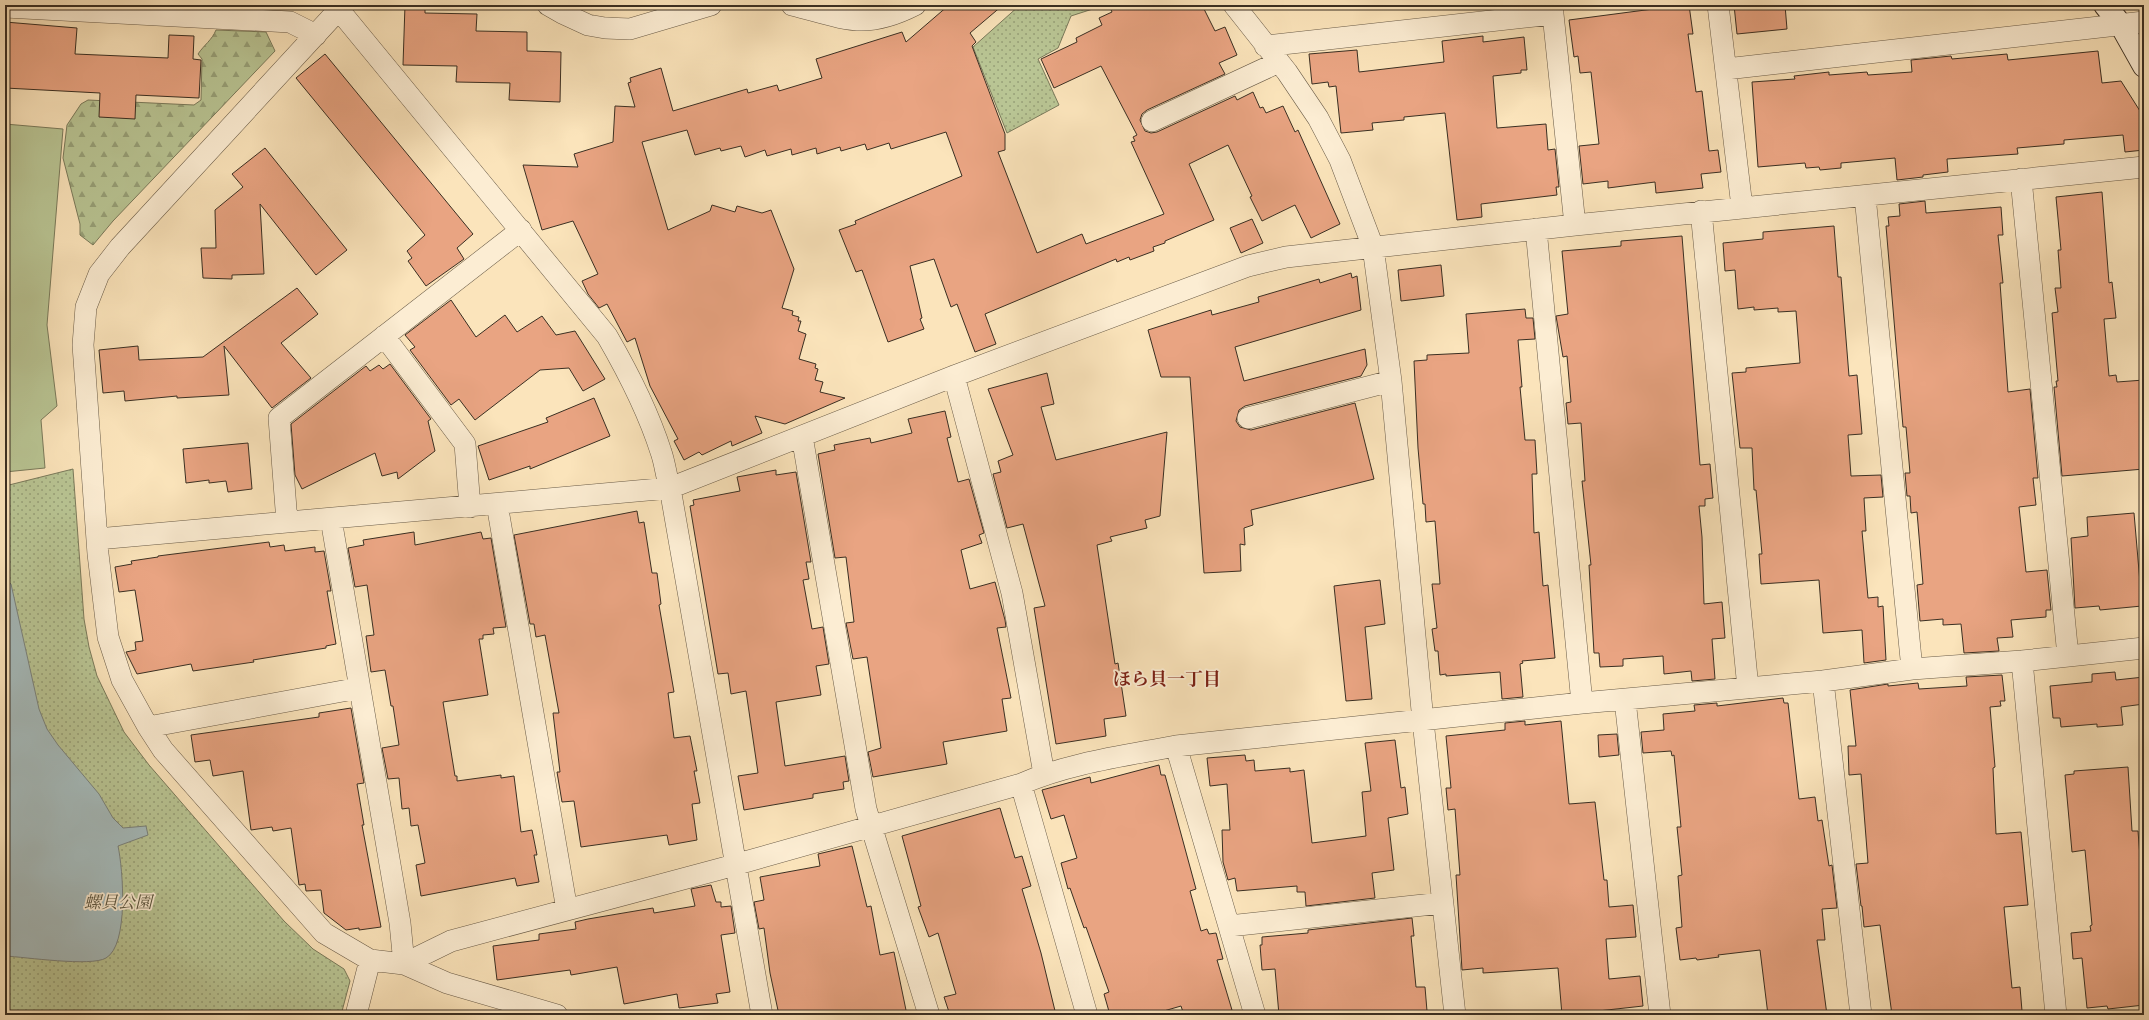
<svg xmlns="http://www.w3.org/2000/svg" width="2149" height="1020" viewBox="0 0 2149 1020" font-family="'Sorts Mill Goudy','Noto Serif JP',serif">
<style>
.forest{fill:url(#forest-firs);stroke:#7a7a5b}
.park{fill:url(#park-dots);stroke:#7a7a5b}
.pitch{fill:#b9c594;stroke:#7a7a5b}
.water{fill:#a5bbbc;stroke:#7a837e}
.building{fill:#e9a482;stroke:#3a2f22}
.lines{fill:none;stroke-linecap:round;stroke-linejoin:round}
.street-casing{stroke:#6a5c48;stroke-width:22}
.secondary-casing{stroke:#3a2f22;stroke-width:24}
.street{stroke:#fcedd3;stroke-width:21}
.secondary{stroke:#fcedd3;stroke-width:22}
.labels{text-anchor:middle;stroke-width:3.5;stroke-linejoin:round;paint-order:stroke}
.park-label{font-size:17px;font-style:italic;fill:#5a543e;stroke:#fcedd3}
.neighbourhood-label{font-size:18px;font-weight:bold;fill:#7a1f14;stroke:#fcedd3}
</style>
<defs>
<pattern id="forest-firs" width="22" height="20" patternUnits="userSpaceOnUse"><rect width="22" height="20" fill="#b9c594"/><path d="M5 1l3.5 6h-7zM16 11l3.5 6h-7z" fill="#97a078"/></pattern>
<pattern id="park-dots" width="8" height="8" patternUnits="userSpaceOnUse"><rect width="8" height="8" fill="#b9c594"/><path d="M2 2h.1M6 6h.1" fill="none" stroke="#97a078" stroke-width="1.8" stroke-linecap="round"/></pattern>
</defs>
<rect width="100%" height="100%" fill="#fbe4bb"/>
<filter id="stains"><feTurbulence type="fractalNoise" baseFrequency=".005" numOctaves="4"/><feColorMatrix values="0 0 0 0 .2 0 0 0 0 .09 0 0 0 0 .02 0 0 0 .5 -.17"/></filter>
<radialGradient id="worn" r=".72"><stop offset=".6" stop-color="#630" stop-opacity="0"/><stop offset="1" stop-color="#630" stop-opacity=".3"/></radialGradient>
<path class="forest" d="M 216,30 L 266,32 L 275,51 L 113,221 L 93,245 L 80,235 L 80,224 L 63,158 L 67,125 L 81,104 L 88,100 L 194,105 L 201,100 L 202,59 L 198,54 C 204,45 212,40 216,30 Z"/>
<path class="park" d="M 1020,5 L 1105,5 L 1071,16 L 1058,48 L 1038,59 L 1059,105 L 1007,133 L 973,47 Z
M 73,469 L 84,619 L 89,647 L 97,676 L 124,732 L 149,765 L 284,921 L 313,949 L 344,969 L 350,981 L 341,1015 L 5,1015 L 5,486 Z"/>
<path class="pitch" d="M 5,124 L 63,129 L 47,325 L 57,406 L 41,420 L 45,468 L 5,472 Z"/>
<path class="water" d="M 5,578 L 11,584 L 39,709 L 47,729 L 58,745 L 99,794 L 113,818 L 123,828 L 146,826 L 148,835 L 118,846 C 123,869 129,945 106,958 C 91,967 25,957 5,956 Z"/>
<path class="building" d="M 405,5 L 425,5 L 425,13 L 477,14 L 476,31 L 527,32 L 527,51 L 561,52 L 560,102 L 509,100 L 510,83 L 456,82 L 457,66 L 403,65 Z
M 949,5 L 1003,5 L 970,33 L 976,42 L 972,46 L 1005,134 L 1005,150 L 998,152 L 1037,253 L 1082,234 L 1086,244 L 1164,214 L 1131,142 L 1135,141 L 1133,137 L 1137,135 L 1101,66 L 1054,88 L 1041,59 L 1077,42 L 1076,38 L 1102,25 L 1099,18 L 1112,12 L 1109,5 L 1202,5 L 1215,31 L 1225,27 L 1237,55 L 1219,63 L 1225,74 L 1147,110 L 1142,114 L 1140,120 L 1145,131 L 1151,133 L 1157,132 L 1235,96 L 1237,100 L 1253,92 L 1260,108 L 1263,107 L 1266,113 L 1283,106 L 1295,132 L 1298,130 L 1340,224 L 1311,238 L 1295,205 L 1262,221 L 1250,197 L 1252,196 L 1228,145 L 1189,164 L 1214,220 L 1165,241 L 1165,243 L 1153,247 L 1154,251 L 1130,260 L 1129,257 L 1117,262 L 1116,259 L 985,314 L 996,344 L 975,352 L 957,304 L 951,307 L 934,259 L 910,266 L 922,318 L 920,319 L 924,329 L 888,342 L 862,270 L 856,272 L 839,230 L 856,224 L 855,221 L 962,176 L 946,132 L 891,149 L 889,143 L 867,150 L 865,144 L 841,151 L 840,147 L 817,154 L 816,148 L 792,155 L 791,149 L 767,156 L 765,150 L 745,157 L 741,146 L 721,151 L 720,148 L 695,155 L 687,130 L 642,142 L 668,230 L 710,211 L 712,205 L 735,212 L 737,206 L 762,213 L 771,210 L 794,269 L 782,308 L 793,311 L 792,315 L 799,317 L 798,321 L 801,321 L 798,331 L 806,334 L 799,359 L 816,364 L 815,368 L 818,369 L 815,380 L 823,382 L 820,392 L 845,398 L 785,424 L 755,416 L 762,433 L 732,446 L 731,441 L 702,455 L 699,452 L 684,460 L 674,441 L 678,439 L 650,386 L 635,338 L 627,342 L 607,304 L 599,308 L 588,294 L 582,281 L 598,274 L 573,221 L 542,230 L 523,165 L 578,167 L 574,154 L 613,142 L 615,106 L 635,107 L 628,83 L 631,82 L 630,78 L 661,68 L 673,111 L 747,89 L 748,93 L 777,85 L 779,91 L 822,78 L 816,59 L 902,32 L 906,42 Z
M 1653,5 L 1689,5 L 1693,34 L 1688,34 L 1696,92 L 1702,91 L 1709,151 L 1718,150 L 1721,172 L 1701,174 L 1703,188 L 1656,193 L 1655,182 L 1608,188 L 1608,181 L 1583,184 L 1579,146 L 1599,144 L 1591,72 L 1580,73 L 1578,56 L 1574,57 L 1569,20 L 1653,9 Z
M 1734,5 L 1785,5 L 1787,29 L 1737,34 Z
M 5,22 L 77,28 L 75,54 L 168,58 L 169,35 L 194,36 L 193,59 L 201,60 L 199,98 L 136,95 L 135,119 L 99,117 L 100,93 L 5,88 Z
M 1483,36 L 1483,42 L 1524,37 L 1527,70 L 1521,70 L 1521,73 L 1493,76 L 1497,128 L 1546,124 L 1548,150 L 1555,149 L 1559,187 L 1556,187 L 1557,195 L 1481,204 L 1482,217 L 1457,220 L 1445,113 L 1404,117 L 1404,120 L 1372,123 L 1373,130 L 1341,133 L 1336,86 L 1329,87 L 1328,82 L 1312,84 L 1309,54 L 1357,50 L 1359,72 L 1444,62 L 1442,41 Z
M 2098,51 L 2102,83 L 2121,81 L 2140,111 L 2144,150 L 2125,152 L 2123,135 L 2064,140 L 2064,144 L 2017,148 L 2018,154 L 1947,159 L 1948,172 L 1923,175 L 1923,177 L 1897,180 L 1895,158 L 1841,163 L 1841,168 L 1820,170 L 1819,167 L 1806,168 L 1805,163 L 1758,167 L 1752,82 L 1795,79 L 1794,76 L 1829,72 L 1829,75 L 1867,72 L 1868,75 L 1912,72 L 1911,60 L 1951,56 L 1952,59 L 2007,54 L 2008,60 Z
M 325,54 L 473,234 L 457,248 L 464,259 L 426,286 L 408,261 L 412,258 L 407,251 L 425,235 L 296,78 Z
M 265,148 L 347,250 L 316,275 L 260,204 L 264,274 L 232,275 L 232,279 L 203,278 L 201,248 L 216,248 L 215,210 L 243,187 L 232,174 Z
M 2102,192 L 2109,283 L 2112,282 L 2116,318 L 2104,319 L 2109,376 L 2116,375 L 2117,382 L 2144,380 L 2144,469 L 2062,476 L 2054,387 L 2057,387 L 2056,381 L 2058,381 L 2052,313 L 2058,312 L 2055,288 L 2061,288 L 2058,250 L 2061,250 L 2056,197 Z
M 1925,201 L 1926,213 L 2001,207 L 2003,235 L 1998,235 L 2003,283 L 2000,283 L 2008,392 L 2030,389 L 2038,478 L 2033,478 L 2036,505 L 2019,507 L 2026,572 L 2047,570 L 2051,610 L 2046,610 L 2046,617 L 2011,620 L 2013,637 L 1997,638 L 1999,651 L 1964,653 L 1961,624 L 1943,625 L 1943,619 L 1920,621 L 1917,585 L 1923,584 L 1917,512 L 1911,513 L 1910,496 L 1907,496 L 1905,473 L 1910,473 L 1906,427 L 1903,427 L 1886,226 L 1889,226 L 1888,217 L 1900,216 L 1899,204 Z
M 1252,219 L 1263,243 L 1241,253 L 1230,228 Z
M 1834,226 L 1838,277 L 1841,277 L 1849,376 L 1857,375 L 1862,434 L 1848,435 L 1851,476 L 1881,475 L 1883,497 L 1864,498 L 1866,531 L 1862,531 L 1868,598 L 1878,597 L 1878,607 L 1883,606 L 1886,660 L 1864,663 L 1862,630 L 1823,633 L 1819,580 L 1761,584 L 1759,554 L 1762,554 L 1756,490 L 1754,490 L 1752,448 L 1740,448 L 1732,373 L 1746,372 L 1746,368 L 1800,363 L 1796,311 L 1778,312 L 1778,308 L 1754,310 L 1754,307 L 1738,309 L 1735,270 L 1725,271 L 1723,243 L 1763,239 L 1763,232 Z
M 1682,236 L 1700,465 L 1710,464 L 1713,498 L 1705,499 L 1705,506 L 1699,506 L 1702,537 L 1704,604 L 1722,602 L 1725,638 L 1712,639 L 1715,679 L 1692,681 L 1691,671 L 1664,674 L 1663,656 L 1623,659 L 1623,666 L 1600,667 L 1599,653 L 1594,653 L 1589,565 L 1591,565 L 1582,481 L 1585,481 L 1581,423 L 1568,424 L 1566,403 L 1571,402 L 1567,356 L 1563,357 L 1556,316 L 1568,314 L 1562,251 L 1621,246 L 1621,241 Z
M 1441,265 L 1444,296 L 1401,301 L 1398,270 Z
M 1351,273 L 1352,278 L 1357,276 L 1361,310 L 1235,347 L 1244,381 L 1365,349 L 1367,365 L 1361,376 L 1245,406 L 1239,410 L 1236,421 L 1240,427 L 1251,430 L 1355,403 L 1374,479 L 1251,510 L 1253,525 L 1244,528 L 1245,545 L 1240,544 L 1241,571 L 1204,573 L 1190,377 L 1161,377 L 1148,330 L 1211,310 L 1212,315 L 1259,302 L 1258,297 L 1319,279 L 1320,283 Z
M 297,288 L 318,314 L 281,343 L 311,378 L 272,408 L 224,346 L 229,395 L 177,398 L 177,396 L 125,401 L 124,391 L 103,393 L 99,350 L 138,346 L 139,360 L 203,357 Z
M 451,300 L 476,337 L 505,315 L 517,332 L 542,316 L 556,335 L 575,331 L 605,379 L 583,391 L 569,368 L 540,370 L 475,420 L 459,399 L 451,405 L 410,350 L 415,347 L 405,335 Z
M 1525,309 L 1526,318 L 1533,318 L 1535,339 L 1518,340 L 1522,387 L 1520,387 L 1525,440 L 1535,440 L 1537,474 L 1532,474 L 1534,533 L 1539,532 L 1543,586 L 1548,585 L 1555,658 L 1522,661 L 1523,663 L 1520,664 L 1523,697 L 1502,699 L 1500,672 L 1446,676 L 1446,674 L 1440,675 L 1438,651 L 1435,651 L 1432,629 L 1437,628 L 1432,584 L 1440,584 L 1435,521 L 1426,522 L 1425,504 L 1423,504 L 1418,448 L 1414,361 L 1427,360 L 1427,355 L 1469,353 L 1466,314 Z
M 390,364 L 431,419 L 428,421 L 435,451 L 398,479 L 397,472 L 382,476 L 375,453 L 302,489 L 295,475 L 291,424 L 366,366 L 370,371 L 379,365 L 383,369 Z
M 1047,373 L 1054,404 L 1041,407 L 1056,460 L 1167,432 L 1160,516 L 1145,520 L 1147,528 L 1110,537 L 1112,541 L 1097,545 L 1115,664 L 1118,663 L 1126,716 L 1104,719 L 1106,736 L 1056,744 L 1034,608 L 1045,606 L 1023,524 L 1007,528 L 993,474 L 1001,472 L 998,461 L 1013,455 L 988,389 Z
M 594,398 L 610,436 L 530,469 L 530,466 L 489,480 L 478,446 L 548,422 L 546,418 Z
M 945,411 L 951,437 L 947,438 L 958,482 L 969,479 L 984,533 L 979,535 L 982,543 L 961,550 L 970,589 L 995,582 L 1005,620 L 1006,627 L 997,628 L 1011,698 L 1002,699 L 1007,731 L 943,742 L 947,764 L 873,777 L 868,752 L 881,748 L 867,657 L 853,659 L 846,623 L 854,622 L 846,557 L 835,558 L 818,454 L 835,450 L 834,445 L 870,438 L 871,443 L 912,433 L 908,419 Z
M 248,443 L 252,489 L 228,492 L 226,481 L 209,483 L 209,480 L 186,483 L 183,449 Z
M 776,470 L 776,475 L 796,472 L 811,562 L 806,562 L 809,579 L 803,580 L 812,629 L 823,627 L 829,664 L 816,666 L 821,695 L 776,702 L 785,766 L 845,756 L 849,781 L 843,782 L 844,789 L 813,794 L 813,798 L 744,810 L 738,776 L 758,773 L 746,691 L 731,694 L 728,673 L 718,674 L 690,506 L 694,505 L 693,500 L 740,491 L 737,477 Z
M 637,511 L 639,523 L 644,522 L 652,573 L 657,573 L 661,604 L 659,605 L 674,692 L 668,693 L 674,738 L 690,736 L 697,771 L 694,771 L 700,803 L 692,804 L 697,840 L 669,845 L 667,835 L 581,847 L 574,801 L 562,802 L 557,772 L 560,772 L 553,713 L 559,713 L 545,635 L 536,637 L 534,624 L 530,624 L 514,535 Z
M 2134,513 L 2142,606 L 2100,610 L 2099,606 L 2075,608 L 2071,538 L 2088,536 L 2087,517 Z
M 414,532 L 415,545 L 481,532 L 483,539 L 491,538 L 506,627 L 493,628 L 494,634 L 483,635 L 483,639 L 479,639 L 488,695 L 443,702 L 455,776 L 457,776 L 457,781 L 501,775 L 501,778 L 514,776 L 521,832 L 532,830 L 537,855 L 534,855 L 539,882 L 517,886 L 515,878 L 421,896 L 416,865 L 425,863 L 418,825 L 411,826 L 409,808 L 402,809 L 399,778 L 388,779 L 382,748 L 399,745 L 393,706 L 391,706 L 385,670 L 371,672 L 366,636 L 374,635 L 367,585 L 355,587 L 348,548 L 364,545 L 363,540 Z
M 269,542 L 270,547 L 284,545 L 285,551 L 315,547 L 315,552 L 324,551 L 331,591 L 327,591 L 336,644 L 326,646 L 326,648 L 253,660 L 254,662 L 193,671 L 191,664 L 137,674 L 126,652 L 136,650 L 135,642 L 143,641 L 135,590 L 119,592 L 115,567 L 132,564 L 131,561 L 158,557 L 158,556 Z
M 1380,580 L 1385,624 L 1365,627 L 1372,699 L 1346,701 L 1334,586 Z
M 2115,672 L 2116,680 L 2144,677 L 2144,704 L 2121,707 L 2123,725 L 2097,727 L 2097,724 L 2061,727 L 2060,718 L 2053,718 L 2050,686 L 2092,682 L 2092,674 Z
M 2002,675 L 2005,701 L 2000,701 L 2001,706 L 1990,707 L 1995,767 L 1993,768 L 1996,834 L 2021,832 L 2028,905 L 2004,907 L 2012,988 L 2020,987 L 2022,1011 L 1977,1015 L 1892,1015 L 1880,925 L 1864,927 L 1862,906 L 1861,906 L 1856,864 L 1868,863 L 1861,774 L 1849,775 L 1848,746 L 1856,746 L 1850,690 L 1888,684 L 1888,686 L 1918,683 L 1919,689 L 1967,686 L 1966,677 Z
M 1783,698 L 1784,703 L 1788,703 L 1799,799 L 1815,797 L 1818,821 L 1822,820 L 1829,866 L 1832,865 L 1837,908 L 1822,909 L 1825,940 L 1817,940 L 1827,1015 L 1768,1015 L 1760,950 L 1718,955 L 1719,957 L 1697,960 L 1696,958 L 1680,960 L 1676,928 L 1682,927 L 1678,876 L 1682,875 L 1677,827 L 1681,827 L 1674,755 L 1672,756 L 1671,751 L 1643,753 L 1641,732 L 1664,730 L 1663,714 L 1695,711 L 1694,705 L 1717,703 L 1717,706 Z
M 351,708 L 364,783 L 357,784 L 364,825 L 362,825 L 381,927 L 359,930 L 359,928 L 346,930 L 324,913 L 321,890 L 306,891 L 305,884 L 299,885 L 291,828 L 273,831 L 272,827 L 251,830 L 243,771 L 213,776 L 210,760 L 195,762 L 191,735 L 319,717 L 319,713 Z
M 1525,721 L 1525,725 L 1561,721 L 1569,804 L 1595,802 L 1604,880 L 1607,880 L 1609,907 L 1633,905 L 1636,937 L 1606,939 L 1609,979 L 1640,976 L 1643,1006 L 1562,1015 L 1558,968 L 1483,973 L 1483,968 L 1462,970 L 1456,875 L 1460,875 L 1455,809 L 1448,810 L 1446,788 L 1451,788 L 1446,736 L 1505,730 L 1505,723 Z
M 1617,734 L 1619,755 L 1599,757 L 1598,735 Z
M 1395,740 L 1401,788 L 1405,787 L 1408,814 L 1388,818 L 1394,870 L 1372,873 L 1375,898 L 1306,906 L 1305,892 L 1297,892 L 1297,886 L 1237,891 L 1235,878 L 1228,880 L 1223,862 L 1222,830 L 1230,830 L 1227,784 L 1210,786 L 1207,758 L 1245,755 L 1246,761 L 1254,760 L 1255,771 L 1290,768 L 1290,772 L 1304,770 L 1312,843 L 1366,836 L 1362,792 L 1371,791 L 1365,743 Z
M 1159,765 L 1161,775 L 1165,775 L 1196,889 L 1190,891 L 1201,931 L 1207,929 L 1209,934 L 1216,933 L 1223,959 L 1217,960 L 1232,1010 L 1216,1015 L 1184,1015 L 1181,1006 L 1150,1015 L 1110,1015 L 1104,994 L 1109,992 L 1086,927 L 1084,928 L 1070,888 L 1068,889 L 1061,863 L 1077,858 L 1064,815 L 1051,819 L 1042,790 L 1090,777 L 1091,783 Z
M 2128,767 L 2132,831 L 2138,831 L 2143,896 L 2140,896 L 2144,932 L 2144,1005 L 2108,1009 L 2107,1006 L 2087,1008 L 2082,958 L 2073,959 L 2071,933 L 2091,931 L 2090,926 L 2092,925 L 2085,850 L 2072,852 L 2065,775 L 2074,774 L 2074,771 Z
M 1000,808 L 1015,858 L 1022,856 L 1031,886 L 1022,889 L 1041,953 L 1056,1015 L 950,1015 L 944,997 L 956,994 L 938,933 L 929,937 L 918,907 L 921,906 L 902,836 Z
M 852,846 L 867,907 L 871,906 L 880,955 L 894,952 L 907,1015 L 779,1015 L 770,973 L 764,928 L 759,929 L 754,902 L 764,900 L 760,877 L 820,866 L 818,854 Z
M 711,885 L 716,902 L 721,902 L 721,907 L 731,906 L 735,933 L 721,935 L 730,992 L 716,994 L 718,1003 L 679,1008 L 677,994 L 624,1004 L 617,967 L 571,975 L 570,970 L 497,980 L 493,946 L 539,940 L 539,934 L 576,929 L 575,922 L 588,919 L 653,908 L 654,913 L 695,906 L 691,889 Z
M 1412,918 L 1414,936 L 1411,936 L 1416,987 L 1425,987 L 1427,1011 L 1409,1012 L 1409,1015 L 1279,1015 L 1275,969 L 1262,970 L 1260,945 L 1262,945 L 1262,937 L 1308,933 L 1308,930 Z"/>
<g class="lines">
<g class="street-casing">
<path id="street" d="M 343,5 L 120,247 L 99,274 L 86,307 L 83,345 L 98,554 L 108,637 L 122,680 L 148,727 L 163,750 L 324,933 L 370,960 L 404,964 L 447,983 L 557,1015
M 548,5 L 562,13 L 588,25 L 605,28 L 630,29 L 711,5
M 792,5 C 844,18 864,31 915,5
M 1234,5 L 1287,72 L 1318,118 L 1340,160 L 1373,247 L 1391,381 L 1423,721 L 1455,1015
M 1718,5 L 1742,207
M 5,7 L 290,22 L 316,35
M 339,10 L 607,336 C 629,374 648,411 661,452 C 665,463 666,476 670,488 L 762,1015
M 1553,14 L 1575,225
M 1265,46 L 1553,14 L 1552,5
M 1726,69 L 2144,22
M 1152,121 L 1279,62
M 2021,179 L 2068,656
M 1865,196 L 1912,669
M 1701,211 L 1748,688
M 1536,229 L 1582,703
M 384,336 L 465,444 L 470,507
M 954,376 L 1012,593 L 1044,774
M 1248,418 L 1391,381
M 802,436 L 866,809 L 929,1015
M 497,504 L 567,910
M 331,519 L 400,923 L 404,964 L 451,941 L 720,869 L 1021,784 C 1069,763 1124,756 1176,746 L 1582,703 L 1823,681 L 1912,669 L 2022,661 L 2144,648
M 287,522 L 279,418 L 521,230
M 97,539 L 670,488 L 954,376 L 1248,266 L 1286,257 L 1575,225 L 2144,167
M 2022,661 L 2056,1015
M 1823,681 L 1861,1015
M 1625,700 L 1660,1015
M 148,727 L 359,688
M 1176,746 L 1255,1015
M 1021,784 L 1087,1015
M 1229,926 L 1442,903
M 356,1015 L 370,960"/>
</g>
<g class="secondary-casing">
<path id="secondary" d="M 2105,5 L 2121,25 L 2144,66"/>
</g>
<use href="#street" class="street"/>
<use href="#secondary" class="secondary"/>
</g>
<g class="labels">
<g class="park-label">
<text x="118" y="908">螺貝公園</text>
</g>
<g class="neighbourhood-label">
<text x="1167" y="685">ほら貝一丁目</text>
</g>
</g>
<rect width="2149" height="1020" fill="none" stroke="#fbe4bb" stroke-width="20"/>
<rect x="6" y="6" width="2137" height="1008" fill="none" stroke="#3a2f22" stroke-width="2"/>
<rect x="10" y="10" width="2129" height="1000" fill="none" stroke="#3a2f22"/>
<rect width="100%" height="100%" filter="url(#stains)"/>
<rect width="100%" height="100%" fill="url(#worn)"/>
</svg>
